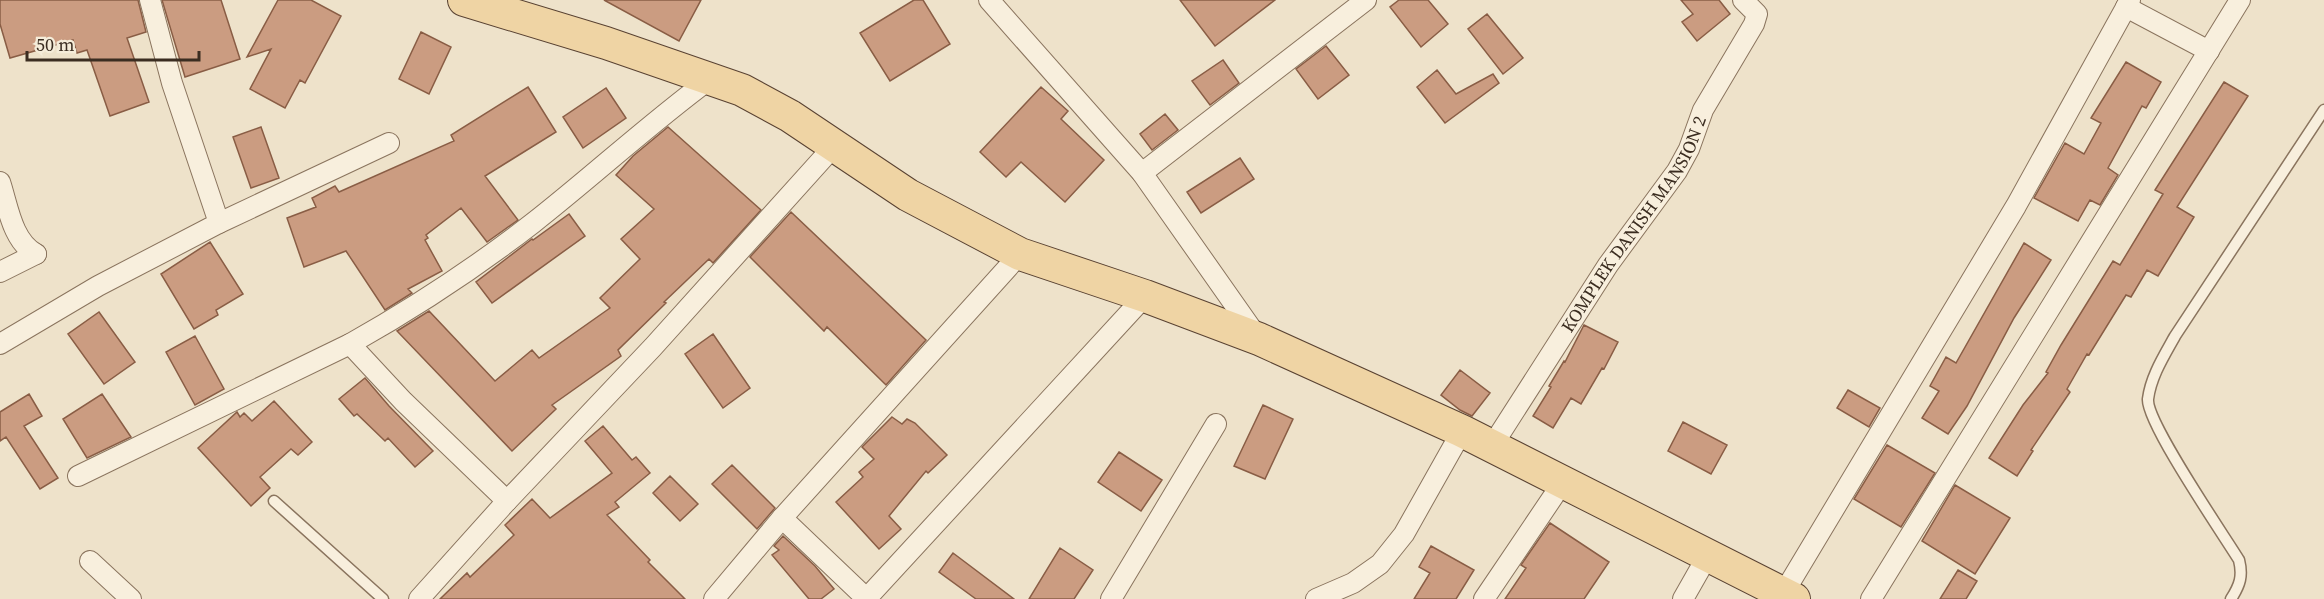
<svg xmlns="http://www.w3.org/2000/svg" width="2324" height="599" viewBox="0 0 2324 599" font-family="'Source Serif 4',serif">
<style>
.building{fill:#cb9c81;stroke:#895d45;stroke-width:1.5}
.lines{fill:none;stroke-linecap:round;stroke-linejoin:round}
.lane-casing{stroke:#8a745e;stroke-width:13}
.street-casing{stroke:#8a745e;stroke-width:22}
.primary-casing{stroke:#594232;stroke-width:34}
.lane{stroke:#f8efdd;stroke-width:10}
.street{stroke:#f8efdd;stroke-width:20}
.primary{stroke:#efd4a4;stroke-width:32}
.labels{text-anchor:middle;stroke-width:5;stroke-linejoin:round;paint-order:stroke}
.street-label{font-size:18px;fill:#3b2d21;stroke:#f5ecd9}
</style>
<rect width="100%" height="100%" fill="#eee2ca"/>
<path class="building" d="M 0,0 L 138,0 L 146,32 L 127,38 L 149,102 L 110,116 L 87,50 L 77,53 L 73,40 L 10,58 L 0,24 Z
M 162,0 L 221,0 L 240,59 L 185,77 Z
M 278,0 L 311,0 L 341,16 L 305,83 L 300,80 L 285,108 L 250,89 L 271,49 L 247,57 Z
M 604,0 L 701,0 L 679,41 Z
M 914,0 L 923,0 L 950,44 L 890,81 L 860,33 Z
M 1180,0 L 1275,0 L 1215,46 Z
M 1399,0 L 1428,0 L 1448,24 L 1421,47 L 1390,7 Z
M 1681,0 L 1719,0 L 1730,14 L 1697,41 L 1682,22 L 1693,14 Z
M 1487,14 L 1523,58 L 1503,74 L 1468,29 Z
M 421,32 L 451,47 L 429,94 L 399,79 Z
M 1326,46 L 1349,75 L 1318,99 L 1296,69 Z
M 1223,60 L 1239,83 L 1210,105 L 1192,81 Z
M 2126,62 L 2161,82 L 2146,108 L 2142,106 L 2108,168 L 2118,175 L 2100,205 L 2090,200 L 2078,221 L 2034,198 L 2065,143 L 2084,154 L 2101,123 L 2091,118 Z
M 1437,70 L 1456,94 L 1493,74 L 1499,83 L 1445,123 L 1417,87 Z
M 2224,82 L 2248,96 L 2177,207 L 2194,217 L 2158,276 L 2147,270 L 2131,297 L 2126,295 L 2089,355 L 2087,354 L 2067,389 L 2070,392 L 2031,450 L 2033,451 L 2017,476 L 1989,458 L 2023,405 L 2048,373 L 2046,372 L 2061,345 L 2113,261 L 2120,265 L 2163,194 L 2155,190 Z
M 528,87 L 556,132 L 485,176 L 518,220 L 487,242 L 461,208 L 426,235 L 428,238 L 425,240 L 442,271 L 408,289 L 412,293 L 385,310 L 346,251 L 304,267 L 287,218 L 316,207 L 312,198 L 335,186 L 339,192 L 454,141 L 451,135 Z
M 1041,87 L 1068,111 L 1061,119 L 1104,160 L 1065,202 L 1021,162 L 1006,177 L 980,152 Z
M 606,88 L 626,118 L 583,148 L 563,117 Z
M 1165,114 L 1178,130 L 1152,150 L 1140,134 Z
M 261,127 L 279,178 L 251,188 L 233,137 Z
M 668,127 L 761,210 L 713,263 L 709,259 L 664,302 L 666,303 L 618,350 L 621,356 L 552,405 L 556,409 L 512,451 L 397,331 L 429,311 L 495,381 L 532,350 L 539,358 L 610,308 L 600,298 L 640,259 L 621,239 L 654,209 L 616,175 L 633,156 Z
M 1240,158 L 1254,179 L 1201,213 L 1187,192 Z
M 791,212 L 926,340 L 886,385 L 827,327 L 824,331 L 750,257 Z
M 569,214 L 585,236 L 492,303 L 476,282 L 532,239 L 533,240 Z
M 210,242 L 243,294 L 216,310 L 218,315 L 194,329 L 161,274 Z
M 2024,243 L 2051,260 L 2014,318 L 1967,406 L 1948,434 L 1922,418 L 1939,391 L 1930,386 L 1946,357 L 1956,363 Z
M 99,312 L 135,362 L 104,384 L 68,334 Z
M 1584,325 L 1618,342 L 1604,369 L 1602,368 L 1581,404 L 1571,398 L 1553,428 L 1533,416 L 1551,387 L 1549,386 L 1564,361 L 1565,362 Z
M 713,334 L 750,388 L 723,408 L 685,354 Z
M 195,336 L 224,389 L 195,405 L 166,352 Z
M 1460,370 L 1490,393 L 1472,416 L 1460,410 L 1441,395 Z
M 365,378 L 389,406 L 433,451 L 415,467 L 388,438 L 385,441 L 357,414 L 354,416 L 339,399 Z
M 1848,390 L 1880,408 L 1869,427 L 1837,408 Z
M 29,394 L 42,416 L 24,426 L 58,478 L 40,489 L 6,437 L 0,441 L 0,412 Z
M 102,394 L 131,437 L 87,458 L 63,419 Z
M 274,401 L 312,442 L 298,455 L 291,449 L 260,477 L 270,488 L 251,506 L 198,448 L 237,412 L 240,417 L 244,413 L 252,421 Z
M 1263,405 L 1293,419 L 1265,479 L 1234,466 Z
M 892,417 L 902,424 L 907,419 L 915,423 L 947,455 L 928,473 L 926,471 L 889,516 L 901,529 L 879,549 L 836,502 L 863,477 L 859,472 L 874,459 L 862,447 Z
M 1683,422 L 1727,445 L 1711,474 L 1668,451 Z
M 603,426 L 632,460 L 636,457 L 650,473 L 615,502 L 619,507 L 607,515 L 650,560 L 648,562 L 685,599 L 440,599 L 467,573 L 470,577 L 514,535 L 505,525 L 532,499 L 550,518 L 612,473 L 585,441 Z
M 1887,445 L 1935,473 L 1901,527 L 1854,499 Z
M 1119,452 L 1162,480 L 1141,511 L 1098,482 Z
M 732,465 L 775,508 L 757,529 L 712,484 Z
M 670,476 L 698,504 L 680,521 L 653,493 Z
M 1955,485 L 2010,518 L 1975,574 L 1922,541 Z
M 1550,523 L 1609,562 L 1584,599 L 1505,599 L 1526,568 L 1521,565 Z
M 783,536 L 815,566 L 834,589 L 821,599 L 809,599 L 772,555 L 779,550 L 774,546 Z
M 1431,546 L 1474,570 L 1456,599 L 1414,599 L 1430,573 L 1419,567 Z
M 1060,548 L 1093,570 L 1074,599 L 1029,599 Z
M 953,553 L 1014,599 L 976,599 L 939,572 Z
M 1958,570 L 1977,581 L 1966,599 L 1940,599 Z"/>
<g class="lines">
<g class="lane-casing">
<path id="lane" d="M 274,501 L 383,599
M 2231,599 C 2240,585 2243,576 2239,560 C 2223,534 2146,422 2148,399 C 2151,376 2164,356 2175,336 L 2324,110"/>
</g>
<g class="street-casing">
<g id="street">
<path d="M 989,0 L 1142,173 L 1258,338"/>
<path d="M 2126,7 L 2209,51"/>
<path d="M 1142,173 L 1366,0"/>
<path d="M 0,182 C 8,206 12,241 36,254"/>
<path d="M 219,223 L 389,143"/>
<path d="M 0,272 L 36,254"/>
<path d="M 0,344 L 98,286 L 219,223 L 172,83 L 150,0"/>
<path id="s1" d="M 1492,446 L 1608,265 L 1677,171 L 1689,149 L 1703,110 L 1754,24 L 1757,14 L 1743,0"/>
<path d="M 78,476 L 350,344"/>
<path d="M 507,501 L 403,401 L 350,344 C 414,308 475,268 533,223 C 593,176 649,124 710,79"/>
<path d="M 782,518 L 867,599"/>
<path d="M 90,561 L 131,599"/>
<path d="M 1783,594 L 2016,206 L 2130,0"/>
<path d="M 867,598 L 1145,296"/>
<path d="M 419,599 L 507,501 L 653,347 L 834,146"/>
<path d="M 714,599 L 782,518 L 1020,254"/>
<path d="M 1111,599 L 1216,424"/>
<path d="M 1316,599 L 1353,583 L 1380,564 L 1404,534 L 1462,431"/>
<path d="M 1484,599 L 1563,482"/>
<path d="M 1683,599 L 1708,555"/>
<path d="M 1871,599 L 2240,0"/>
</g>
</g>
<g class="primary-casing">
<path id="primary" d="M 464,0 L 606,43 L 742,90 L 790,116 L 908,195 L 1020,254 L 1145,296 L 1259,339 L 1462,431 L 1794,599"/>
</g>
<use href="#lane" class="lane"/>
<use href="#street" class="street"/>
<use href="#primary" class="primary"/>
</g>
<g class="labels">
<g class="street-label">
<text dy="6" stroke="none"><textPath href="#s1" startOffset="264">KOMPLEK DANISH MANSION 2</textPath></text>
</g>
</g>
<path d="M27 51v9h172v-9" fill="none" stroke="#3b2d21" stroke-width="3"/>
<text x="36" y="51" font-size="18" fill="#3b2d21" stroke="#f5ecd9" stroke-width="4.5" paint-order="stroke">50 m</text>
</svg>
